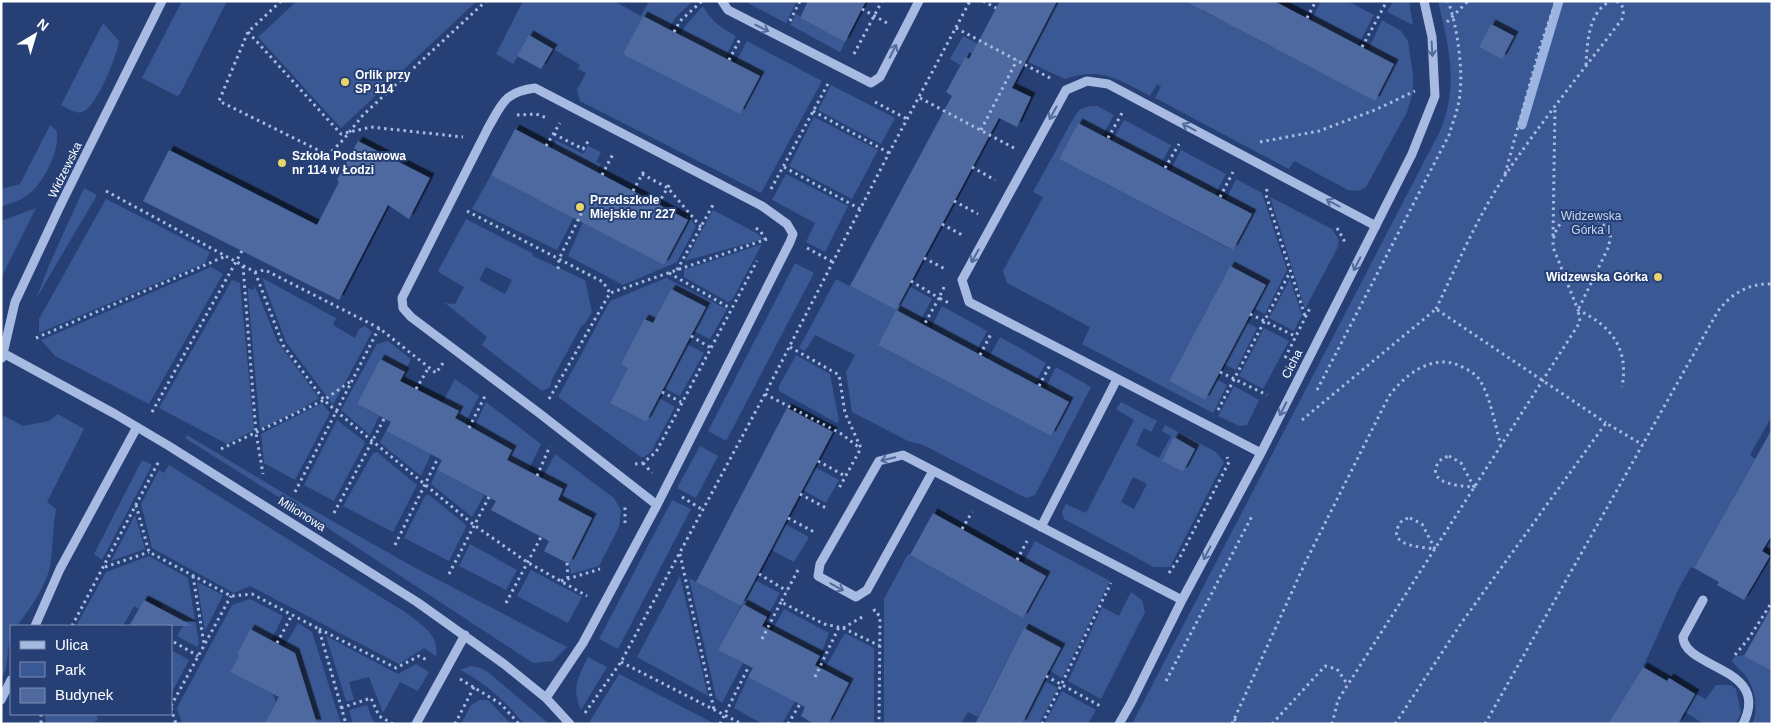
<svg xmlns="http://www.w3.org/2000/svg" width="1773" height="725" viewBox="0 0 1773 725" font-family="Arial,sans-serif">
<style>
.green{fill:#3a5893;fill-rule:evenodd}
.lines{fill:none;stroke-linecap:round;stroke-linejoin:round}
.stream{stroke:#9bb4e2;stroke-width:9}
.building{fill:#4e699f;filter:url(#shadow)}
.path{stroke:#a7bbe2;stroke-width:3;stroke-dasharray:2.5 4;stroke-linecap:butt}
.minor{stroke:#a7bbe2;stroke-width:9}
.oneway{stroke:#536b9c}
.poi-dot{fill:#ead46c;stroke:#264076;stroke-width:2}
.labels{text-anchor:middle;stroke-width:4;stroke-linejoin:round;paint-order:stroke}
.poi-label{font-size:12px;font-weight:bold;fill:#fff;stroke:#264076;text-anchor:start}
.street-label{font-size:12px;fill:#fff;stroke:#264076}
.park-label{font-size:12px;fill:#c9d7f2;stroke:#264076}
</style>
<defs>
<filter id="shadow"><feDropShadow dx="4.5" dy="-4.5" stdDeviation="0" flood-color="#0009"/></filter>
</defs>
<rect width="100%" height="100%" fill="#264076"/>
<path class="green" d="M 182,1 L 227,1 L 180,94 L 177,96 L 142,78 Z
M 297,1 L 477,1 L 341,128 L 258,37 Z
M 523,1 L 614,1 L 641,16 L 649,1 L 693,1 L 675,18 L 669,29 L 643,16 L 624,54 L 740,113 L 760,76 L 735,63 L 747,41 L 822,81 L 761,193 L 580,101 L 577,90 L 586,73 L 578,69 L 580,65 L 530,35 L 513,64 L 496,54 Z
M 744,1 L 797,1 L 786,23 Z
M 1057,1 L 1207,1 L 1202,11 L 1226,22 L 1231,13 L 1236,28 L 1375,100 L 1394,64 L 1368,50 L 1382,20 L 1401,31 L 1408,41 L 1413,75 L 1413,92 L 1407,112 L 1366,187 L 1358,191 L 1348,190 L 1294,161 L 1289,169 L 1155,98 L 1161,86 L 1157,84 L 1150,96 C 1121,80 1099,66 1065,79 L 1026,61 L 1039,37 L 1030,31 L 1044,25 Z
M 1321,1 L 1347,1 L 1374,15 L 1358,45 L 1311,21 Z
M 1393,1 L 1409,1 L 1413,25 L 1387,12 Z
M 1438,1 L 1772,1 L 1772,416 L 1750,455 L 1755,459 L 1694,568 L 1691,567 L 1679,588 L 1643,667 L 1608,724 L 1132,724 L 1440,131 C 1459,84 1449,48 1438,1 Z
M 703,6 C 711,21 721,28 736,36 L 725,58 L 680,35 L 686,25 Z
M 796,14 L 800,16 L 800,18 L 845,42 L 840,52 L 790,25 Z
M 103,23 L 119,41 C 117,56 96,109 82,112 C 75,114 67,108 61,105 Z
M 963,36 L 1012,62 L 1001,76 L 965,57 L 960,65 L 950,59 Z
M 831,85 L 895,118 L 881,144 L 818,110 Z
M 1090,106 L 1097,106 L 1114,115 L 1102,136 L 1078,123 L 1059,159 L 1232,250 L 1251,214 L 1226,200 L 1236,179 L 1262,193 L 1287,270 L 1265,314 L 1254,308 L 1266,285 L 1230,266 L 1169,381 L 1205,400 L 1216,379 L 1227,385 L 1213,413 L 1082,344 L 1090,327 L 1007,283 L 1003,271 L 1043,197 L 1033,192 L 1073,119 L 1080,109 Z
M 814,117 L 878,150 L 852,199 L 789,166 Z
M 1124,120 L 1171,145 L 1160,166 L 1112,141 Z
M 50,125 L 56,130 C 62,147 44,182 30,193 C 23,200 10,203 1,207 L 1,189 L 20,184 Z
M 556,140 L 583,154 L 588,146 L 601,152 L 596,162 L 601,164 L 596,172 L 551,148 Z
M 1181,150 L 1226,174 L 1215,195 L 1170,171 Z
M 786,174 L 848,206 L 825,252 L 806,242 L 815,223 L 772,200 Z
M 491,175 L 574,217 L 557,250 L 472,209 Z
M 84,188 L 97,195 L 36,299 L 50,263 Z
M 1270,197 L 1332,229 L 1339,240 L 1337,249 L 1305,309 Z
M 106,199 L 210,252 L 205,263 L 39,333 L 39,319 Z
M 36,208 L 1,278 L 1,221 Z
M 713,210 L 758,234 L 763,239 L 685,261 Z
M 687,215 L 696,226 L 677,262 L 623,285 L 568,256 L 583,222 L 664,265 L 688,221 L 685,219 Z
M 466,219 L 532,253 L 533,256 L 585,280 L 592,312 L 584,325 L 582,325 L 552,379 L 550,387 L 542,391 L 482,345 L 487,337 L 445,303 L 455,304 L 464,287 L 440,273 L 438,271 ZM 486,267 L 512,280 L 505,294 L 479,280 Z
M 762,244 L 732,300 L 728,302 L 684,277 L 684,270 Z
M 795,263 L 814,273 L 726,441 L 708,431 Z
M 211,267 L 223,274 L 149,404 L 55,356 L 41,340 Z
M 262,278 L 336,318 L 333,325 L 355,338 L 359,329 L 365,326 L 372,332 L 333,405 L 286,342 Z
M 666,278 L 727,309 L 710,339 L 694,331 L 706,307 L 671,289 L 659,312 L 660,327 L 644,319 L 621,364 L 635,371 L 622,380 L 610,403 L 646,422 L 659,398 L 675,407 L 651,452 L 644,457 L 641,457 L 558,397 L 610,301 Z
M 836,279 L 896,310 L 909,286 L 932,299 L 919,323 L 896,310 L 878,345 L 1051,436 L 1069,402 L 1045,389 L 1056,367 L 1091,387 L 1035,495 L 1026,498 L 923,445 L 908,441 L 852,412 L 846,372 L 855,355 L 815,335 L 805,351 L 799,348 Z
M 1290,279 L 1302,315 L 1294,331 L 1269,318 Z
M 232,280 L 240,283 L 254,430 L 227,444 L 159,408 Z
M 255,286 L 277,341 L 319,398 L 300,410 L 260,429 L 248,293 L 248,288 L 253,290 Z
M 942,306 L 987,331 L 976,352 L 931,328 Z
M 1246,322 L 1257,328 L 1236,370 L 1224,364 Z
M 1264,328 L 1289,341 L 1263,389 L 1239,376 Z
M 1000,337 L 1046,363 L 1035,383 L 988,359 Z
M 388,341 L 411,359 L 405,372 L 380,359 L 357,404 L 379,416 L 370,435 L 341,410 L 377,344 Z
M 687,344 L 704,353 L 680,396 L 664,388 Z
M 796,355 L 830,374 L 839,421 L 837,423 L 779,391 L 779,386 Z
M 455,379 L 479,396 L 464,425 L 454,420 L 459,411 L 442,403 Z
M 1234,386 L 1259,400 L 1247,425 L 1239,426 L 1218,416 Z
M 486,402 L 541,444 L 528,471 L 507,460 L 512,450 L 473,430 Z
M 1121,402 L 1157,421 L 1151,432 L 1144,428 L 1136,445 L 1159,458 L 1171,436 L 1162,431 L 1165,425 L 1216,452 L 1224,462 L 1170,567 L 1154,567 L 1064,519 L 1062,512 L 1066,504 L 1086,513 L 1134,420 L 1116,409 ZM 1174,438 L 1195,449 L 1183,472 L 1162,461 ZM 1133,477 L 1147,484 L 1134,509 L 1121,502 Z
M 322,403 L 330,413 L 295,480 L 264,463 L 261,434 Z
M 58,414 L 84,429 L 47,502 L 56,509 C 53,526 53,543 51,560 C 48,585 31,607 17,626 L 11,626 L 6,669 L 1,678 L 1,420 L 4,416 L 23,426 L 49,421 Z
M 337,420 L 364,441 L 365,443 L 334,501 L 304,485 Z
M 386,431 L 431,454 L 421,476 L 380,443 Z
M 187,435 L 297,501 L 410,565 L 567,647 L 553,661 L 533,663 L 317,521 L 185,438 Z
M 700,446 L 718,456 L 696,498 L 677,488 Z
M 377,452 L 417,485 L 393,532 L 343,506 L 373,453 Z
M 555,454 L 614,498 L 621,510 L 619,527 L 599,566 L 571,574 L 569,564 L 592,518 L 558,500 L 563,489 L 542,479 Z
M 142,460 L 152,465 L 102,560 L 94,554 Z
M 169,465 L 405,612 C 420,624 440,634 436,656 L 424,648 L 399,664 L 250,586 L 234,593 L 152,548 L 141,504 L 159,470 L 164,473 Z
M 815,467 L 839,480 L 826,503 L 803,490 Z
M 437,470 L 484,495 L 472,517 L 431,484 Z
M 428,494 L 465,524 L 466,527 L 449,561 L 404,538 L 425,496 Z
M 672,500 L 691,509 L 618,649 L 599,639 Z
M 135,515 L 145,549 L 111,561 Z
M 785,524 L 809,537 L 794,562 L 771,550 Z
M 1035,541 L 1110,581 L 1062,678 L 1049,670 L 1061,648 L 1024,628 L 978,717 L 968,712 L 961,724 L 884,724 L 884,599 L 908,554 L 1023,618 L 1046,576 L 1023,563 Z
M 470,544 L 517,570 L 506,590 L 459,566 Z
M 149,556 L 188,578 L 199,643 L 197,647 L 177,636 L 185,622 L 161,609 L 163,604 L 147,596 L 139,609 L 134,606 L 123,626 L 76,626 L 106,572 Z
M 531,570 L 582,597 L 568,623 L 517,596 Z
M 680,576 L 708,696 L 637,657 Z
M 689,578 L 741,606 L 719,650 L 743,663 L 722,703 L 716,698 Z
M 755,580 L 780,593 L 767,617 L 742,604 Z
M 197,582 L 223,595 L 205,631 Z
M 1131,592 L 1142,600 L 1145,612 L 1101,699 L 1068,681 L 1102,607 L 1119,616 Z
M 250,599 L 283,616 L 271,641 L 250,629 L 237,654 L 239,655 L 230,672 L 273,694 L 276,702 L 264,724 L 182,724 L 177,708 L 232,605 Z
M 784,609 L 829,633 L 820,656 L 772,631 Z
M 298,623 L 312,632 L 341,724 L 316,724 L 295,653 L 284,647 Z
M 845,633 L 874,648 L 874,724 L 828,724 L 849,683 L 824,670 Z
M 326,636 L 398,674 L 416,664 L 429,672 L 418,691 L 400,682 L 383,713 L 369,677 L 349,682 L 354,700 L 346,701 Z
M 171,650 L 189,660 L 172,692 L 171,691 Z
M 1744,655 L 1772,671 L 1772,724 L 1752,724 C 1759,710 1755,689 1746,676 C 1742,671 1736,667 1732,661 L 1734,657 Z
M 588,657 L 607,667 L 581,710 C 571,688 578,678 588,657 Z
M 471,666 L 481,668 L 488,672 L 549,724 L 524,724 C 506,702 486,683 460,670 Z
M 619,674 L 715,724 L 591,724 L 590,721 Z
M 748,677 L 795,701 L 782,724 L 763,724 L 734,708 Z
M 1044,681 L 1058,688 L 1039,724 L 1022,724 Z
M 1716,685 L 1731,685 L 1736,689 L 1741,713 L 1736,724 L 1704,724 L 1685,712 L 1695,694 L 1706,699 Z
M 1062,691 L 1096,710 L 1088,724 L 1044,724 Z
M 480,700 L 488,700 L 511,724 L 461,724 L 471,705 Z
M 367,705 L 372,719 L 377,724 L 353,724 L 349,710 Z
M 45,714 L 96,714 L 98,720 L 94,722 L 94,724 L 46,724 Z"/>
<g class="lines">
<path class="stream" d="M 1522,125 L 1559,1"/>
</g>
<path class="building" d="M 808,1 L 866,1 L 845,42 L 800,18 Z
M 1000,1 L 1057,1 L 1012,88 L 1031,97 L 1017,127 L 999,118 L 896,310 L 850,286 L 952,96 L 946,92 L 951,83 L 965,57 L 969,59 Z
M 1185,1 L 1274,1 L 1394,64 L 1375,101 Z
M 643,16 L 760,76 L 740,114 L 623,54 Z
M 1491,24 L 1514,36 L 1502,59 L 1479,47 Z
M 529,35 L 553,49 L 541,69 L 517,56 Z
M 1078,123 L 1252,214 L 1233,250 L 1059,159 Z
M 515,129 L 688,220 L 664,265 L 491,175 Z
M 358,141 L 430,178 L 409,219 L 388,205 L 339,300 L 143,201 L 169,150 L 317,225 L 339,182 L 337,180 Z
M 1230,266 L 1266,285 L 1205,400 L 1169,381 Z
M 671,289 L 706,307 L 646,422 L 610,403 L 628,368 L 621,364 L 644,319 L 653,323 Z
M 896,310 L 1069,402 L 1051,436 L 878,345 Z
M 380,359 L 405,372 L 400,381 L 459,411 L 455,418 L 512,450 L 507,460 L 563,489 L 558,500 L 592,518 L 569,564 L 544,551 L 549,541 L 491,510 L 496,501 L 437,470 L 442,460 L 386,431 L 391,422 L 357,404 Z
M 787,408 L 833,432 L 741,606 L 696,582 Z
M 1772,429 L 1772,535 L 1762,551 L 1770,556 L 1744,600 L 1717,585 L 1719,582 L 1694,568 Z
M 1174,437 L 1195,449 L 1183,472 L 1162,461 Z
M 933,513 L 1046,576 L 1023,618 L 910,555 Z
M 144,600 L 193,626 L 129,626 Z
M 743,604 L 767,617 L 762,626 L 820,656 L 815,665 L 849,683 L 828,724 L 814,724 L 801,716 L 805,707 L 748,677 L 753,668 L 718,650 Z
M 1772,606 L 1772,671 L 1744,656 Z
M 1024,628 L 1061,648 L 1046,676 L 1022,724 L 975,724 Z
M 250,629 L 295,653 L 317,724 L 264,724 L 279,697 L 230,672 L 239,655 L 237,654 Z
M 1643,667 L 1667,681 L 1669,678 L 1695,694 L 1678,724 L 1608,724 Z"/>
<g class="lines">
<path class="path" d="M 281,1 L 248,32 L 219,101 L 328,155 L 343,140 L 363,115 L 486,1
M 983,1 L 996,8
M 862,9 L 887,23
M 1307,18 L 1316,1
M 790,21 L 800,1
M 1447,22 L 1468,1
M 956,28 L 1050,78
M 248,32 L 341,134 L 371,127 L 463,137
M 674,32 L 680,21 L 702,1
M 1362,47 L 1387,1
M 854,54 L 882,1
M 729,60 L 741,37
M 1586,65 C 1587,45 1588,11 1611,1
M 920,98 L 1014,148
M 875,102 L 907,119
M 813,111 L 889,153
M 517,115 L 536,114 L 547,118
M 981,130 L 1017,60
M 554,134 L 583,149 L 589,140
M 1108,138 L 1122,113
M 1260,142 L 1319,131 L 1375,110 L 1415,91
M 546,146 L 560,123
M 784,167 L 860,209
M 972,167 L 995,180
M 1165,168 L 1179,144
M 642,174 L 668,188 L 701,227
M 1505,174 L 1540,47 L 1556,1
M 602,175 L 614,152
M 771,189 L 829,82
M 1267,189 L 1266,195 L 1305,316
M 106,191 L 255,272 L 265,270 L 379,328 L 436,373 L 443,363
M 633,191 L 645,169
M 1220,197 L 1233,172
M 954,201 L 978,214
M 658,204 L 671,182
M 467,211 L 603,282 L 610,293
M 942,224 L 964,236
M 756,228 L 761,232 L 767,242
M 1337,228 L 1344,240 L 1343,245
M 1553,236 L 1555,107
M 807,248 L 833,262
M 924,258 L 947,270
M 243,266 L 256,433 L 263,474
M 558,269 L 559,259 L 583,210
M 677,270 L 714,203
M 255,272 L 283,345 L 324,400 L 336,411 L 474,525 L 527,562 L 587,596
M 669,273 L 730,308
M 911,281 L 939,298 L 924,325
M 944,287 L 939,298 L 949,303
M 1436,309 C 1457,265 1477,218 1504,177 C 1540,123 1582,72 1622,19 C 1624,11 1625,6 1616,1
M 1250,314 L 1295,336
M 691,336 L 711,348
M 36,338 L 226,256
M 790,347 L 839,375 L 845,413 L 861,448 L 838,490
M 980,355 L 991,334
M 1285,358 L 1311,306
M 1220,372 L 1267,395
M 1039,386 L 1050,365
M 416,389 L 429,367
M 1317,390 L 1449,135 C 1453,121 1459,108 1460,93 C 1463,68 1457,25 1448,1
M 662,392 L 681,402
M 765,394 L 840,433 L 860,448
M 549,399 L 610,293 L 767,239
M 1218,410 L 1290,272
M 152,412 L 242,251
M 1302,420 L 1436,309 L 1606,423
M 469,428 L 485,396
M 221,449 L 324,400 L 351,381
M 1449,456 L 1461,463 L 1474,487 C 1463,486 1428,485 1437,465 C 1439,460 1443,458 1449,456 Z
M 818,461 L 845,476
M 643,463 L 652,473
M 635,464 L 643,463 L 656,452 L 757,261
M 537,476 L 550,446
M 295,492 L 379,328
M 800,494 L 828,509
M 682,497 L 703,510
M 136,505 L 149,552 L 231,596 L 252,594 L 319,629 L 346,724
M 334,513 L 384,419
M 788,518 L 816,533
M 1410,518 L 1422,524 L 1435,549 C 1424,547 1389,547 1398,527 C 1400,521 1404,519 1410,518 Z
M 625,523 L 625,505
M 962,529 L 972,512
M 395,545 L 438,458
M 680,554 L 714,710
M 1017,560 L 1027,541
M 567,563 L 568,579
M 105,567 L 149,552
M 798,570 L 781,602 L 824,624 L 843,628 L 880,646
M 1169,573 L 1180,557 L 1229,462 L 1227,457
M 449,574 L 489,497
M 759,574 L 787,591
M 193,576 L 204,644
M 561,581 L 600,569
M 506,603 L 541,537
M 873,611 L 875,610 L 880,617 L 879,724
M 72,626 L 159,461
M 843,628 L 864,616
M 319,629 L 396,668 L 419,656 L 429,661
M 762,639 L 781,602
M 174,642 L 198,656
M 277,643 L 292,615
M 1735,655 L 1749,638 L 1772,602
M 621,662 L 742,724
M 1046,676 L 1102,707
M 815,677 L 839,627
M 460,679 L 501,704 L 519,724
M 1166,681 L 1252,516
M 171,706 L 231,596
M 171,708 L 176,724
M 341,708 L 371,698 L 379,716 L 393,724
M 585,713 L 621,662 L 765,394 L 889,153 L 970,1
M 41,714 L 41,724
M 1234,719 L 1240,724
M 455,724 L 474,687
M 720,724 L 749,666
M 788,724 L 800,704
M 1042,724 L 1111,583
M 1232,724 L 1305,563 L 1389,396 C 1406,373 1436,351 1464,368 C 1473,372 1479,377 1483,386 C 1492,404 1495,426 1501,445
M 1272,724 L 1325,666 L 1337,669 L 1348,685
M 1332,724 L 1338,700 L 1580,322 L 1578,310 L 1609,246 C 1609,243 1611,237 1610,234 C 1608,230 1604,225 1600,222 C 1579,202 1552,220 1553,247 L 1578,310 C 1612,326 1629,349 1622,387
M 1395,724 L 1462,622 L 1606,423 L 1643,445
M 1485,724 L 1718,311 C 1732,293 1749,283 1772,284"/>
<path class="minor" d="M 722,1 L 728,10 L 871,83 L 880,77 L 919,1
M 1,352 L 115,414 L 169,446 L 417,602 L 504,664 L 546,698 L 570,724
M 2,358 L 15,302 L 61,204 L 162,1
M 1261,453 L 969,302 L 962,280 L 1066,90 L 1087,81 L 1108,84 L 1376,226
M 933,471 L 867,590 L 856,597 L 818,576 L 820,564 L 879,461 L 903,455 L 1182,600
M 1041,527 L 1117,379
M 1703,600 L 1683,637 C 1684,669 1772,667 1743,724
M 35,626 L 60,569 L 137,427
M 546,698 L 583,643 L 657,505 L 790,242 L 793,234 L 787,224 L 762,206 L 535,88 C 504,92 502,104 488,128 L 402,298 L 403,308 L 411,317 L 539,413 L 657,505
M 1,700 L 11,680
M 416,724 L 465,635
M 1119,724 L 1131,703 L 1182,600 L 1261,453 L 1412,154 L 1435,96 L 1432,37 L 1424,1"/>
</g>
<defs><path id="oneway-shaft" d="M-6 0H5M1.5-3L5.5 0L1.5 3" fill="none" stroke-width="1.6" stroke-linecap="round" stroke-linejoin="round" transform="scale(1.25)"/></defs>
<g class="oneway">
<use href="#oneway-shaft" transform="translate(762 28) rotate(27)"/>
<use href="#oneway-shaft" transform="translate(1432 49) rotate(87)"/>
<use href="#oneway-shaft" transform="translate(893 51) rotate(-63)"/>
<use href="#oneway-shaft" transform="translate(1053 113) rotate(119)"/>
<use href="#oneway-shaft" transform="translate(1189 127) rotate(-152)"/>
<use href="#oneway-shaft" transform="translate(1333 203) rotate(-152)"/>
<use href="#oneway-shaft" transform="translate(975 256) rotate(119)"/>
<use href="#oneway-shaft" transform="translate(1357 264) rotate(117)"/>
<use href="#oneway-shaft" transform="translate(1283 409) rotate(117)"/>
<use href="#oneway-shaft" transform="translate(888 459) rotate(166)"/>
<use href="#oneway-shaft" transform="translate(1207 553) rotate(118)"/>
<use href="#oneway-shaft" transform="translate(837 587) rotate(29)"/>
</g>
<g class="poi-dot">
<circle cx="345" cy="82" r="5"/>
<circle cx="282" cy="163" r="5"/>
<circle cx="580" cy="207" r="5"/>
<circle cx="1658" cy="277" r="5"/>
</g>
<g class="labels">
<g class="poi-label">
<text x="355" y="79">Orlik przy<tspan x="355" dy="14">SP 114</tspan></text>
<text x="292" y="160">Szkoła Podstawowa<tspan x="292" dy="14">nr 114 w Łodzi</tspan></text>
<text x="590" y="204">Przedszkole<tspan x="590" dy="14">Miejskie nr 227</tspan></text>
<text x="1648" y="281" text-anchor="end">Widzewska Górka</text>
</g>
<g class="street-label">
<text transform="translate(65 170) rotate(-64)" y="4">Widzewska</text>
<text transform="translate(1292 364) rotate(-63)" y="4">Cicha</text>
<text transform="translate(302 514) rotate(32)" y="4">Milionowa</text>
</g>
<g class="park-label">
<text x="1591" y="220">Widzewska<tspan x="1591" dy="14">Górka I</tspan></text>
</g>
</g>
<rect width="1773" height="725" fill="none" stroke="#ffffff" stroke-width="5"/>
<rect x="10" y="625" width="162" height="90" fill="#264076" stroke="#7d8cad"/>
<rect x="20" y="641" width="25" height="8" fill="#a7bbe2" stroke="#7d8cad"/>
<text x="55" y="650" font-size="15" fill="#ffffff">Ulica</text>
<rect x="20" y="662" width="25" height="15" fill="#3a5893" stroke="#7d8cad"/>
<text x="55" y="675" font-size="15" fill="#ffffff">Park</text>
<rect x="20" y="688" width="25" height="15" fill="#4e699f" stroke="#7d8cad"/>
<text x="55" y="700" font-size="15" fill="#ffffff">Budynek</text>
<g transform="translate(35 35) rotate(38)" stroke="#264076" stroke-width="4" paint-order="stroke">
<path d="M0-4L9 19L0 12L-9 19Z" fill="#ffffff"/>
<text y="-8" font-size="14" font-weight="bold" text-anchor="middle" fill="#ffffff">N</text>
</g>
</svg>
